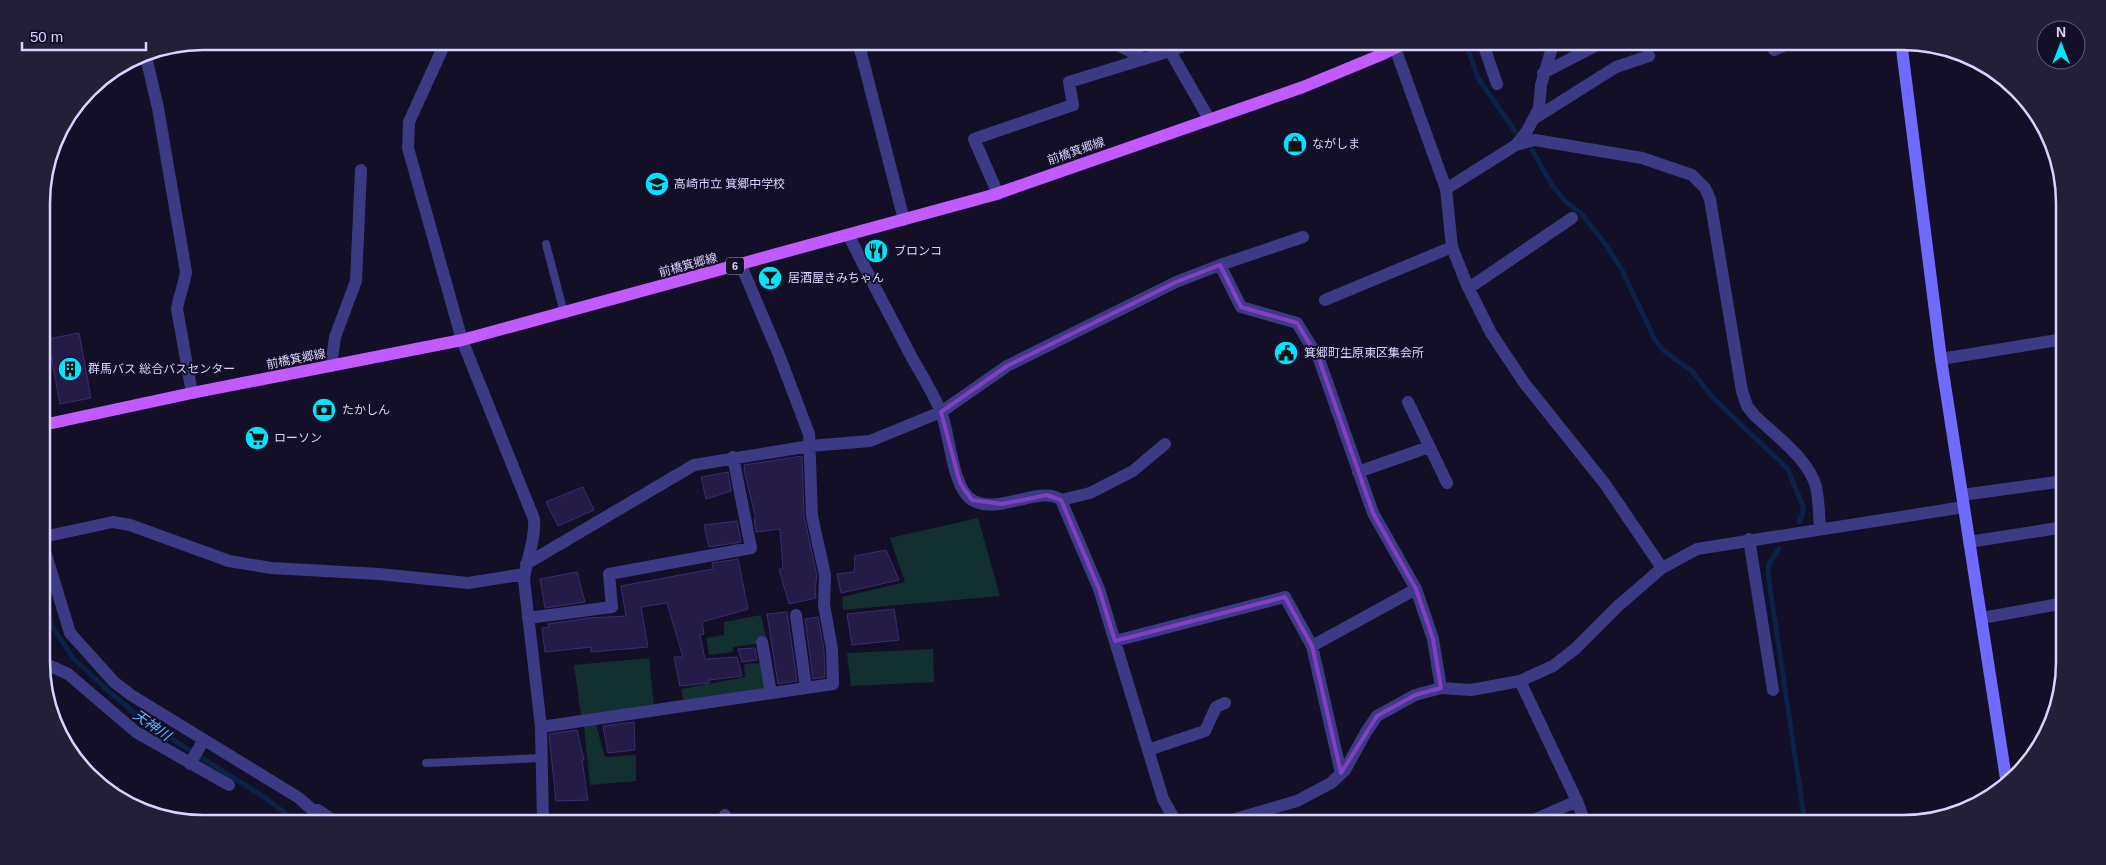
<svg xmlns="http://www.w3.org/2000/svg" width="2106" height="865" viewBox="0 0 2106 865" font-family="Helvetica,'Noto Sans JP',sans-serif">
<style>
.green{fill:#12302f}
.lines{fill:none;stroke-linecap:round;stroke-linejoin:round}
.stream{stroke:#0c2248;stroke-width:5}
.building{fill:#241b47;stroke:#3b2d73}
.lane{stroke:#3d3a85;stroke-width:8}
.street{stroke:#3d3a85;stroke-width:12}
.secondary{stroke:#6f6bff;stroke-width:12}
.primary{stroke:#c25bff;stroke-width:12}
.marked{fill:none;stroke:#843dc5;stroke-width:4;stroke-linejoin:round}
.labels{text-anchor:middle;stroke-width:4;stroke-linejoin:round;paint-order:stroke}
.shield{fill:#130f26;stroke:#9e99be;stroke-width:1}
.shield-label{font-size:11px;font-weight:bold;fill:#d9d4ff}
.poi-label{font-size:12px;fill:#d9d4ff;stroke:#130f26;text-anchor:start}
.street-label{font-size:12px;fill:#d9d4ff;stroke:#130f26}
.water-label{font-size:14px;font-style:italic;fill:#62b6ff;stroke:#130f26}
.rim{fill:none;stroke:#d9d4ff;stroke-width:2.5}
</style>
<rect width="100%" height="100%" fill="#130f26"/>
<path class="green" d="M 978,518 L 1000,596 L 843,610 L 842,597 L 905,582 L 890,538 Z
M 761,615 L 766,638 L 756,638 L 756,644 L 733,647 L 733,652 L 709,655 L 706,638 L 724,635 L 724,622 Z
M 933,649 L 934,682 L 851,686 L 847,653 Z
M 649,658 L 654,706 L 581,715 L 574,665 Z
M 761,663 L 767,691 L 684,703 L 681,689 L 745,677 L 744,664 Z
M 596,725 L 605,757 L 636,755 L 636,781 L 590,785 L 584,727 Z"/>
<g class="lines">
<path class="stream" d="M 1465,41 L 1478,78 L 1515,131
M 1532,150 L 1552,185 L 1566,202 L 1581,213 L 1606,245 L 1622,270 L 1655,340 L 1664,351 L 1692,371 L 1713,398 L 1787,468 L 1803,506 L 1803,513 L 1799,522
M 1779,549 L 1769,564 L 1768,575 L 1805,823
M 44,592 L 52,626 L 73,658 L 105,688 L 145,722 L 267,799 L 299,824"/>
</g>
<path class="building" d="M 79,333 L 91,398 L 60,404 L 48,339 Z
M 802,456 L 804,516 L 817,576 L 815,589 L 816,598 L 789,604 L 779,569 L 783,569 L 780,529 L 756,532 L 754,519 L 756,519 L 744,470 L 745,469 L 744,465 Z
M 728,472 L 731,491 L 706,499 L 701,477 Z
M 583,487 L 594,510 L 558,526 L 546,502 Z
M 737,521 L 741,542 L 709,547 L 704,525 Z
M 886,550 L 899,580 L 841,593 L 837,574 L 854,572 L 855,556 Z
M 738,559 L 748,609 L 702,622 L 704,634 L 700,635 L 705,659 L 737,657 L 742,676 L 709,680 L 709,683 L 680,686 L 674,657 L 683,657 L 667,603 L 641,607 L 648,647 L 591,652 L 591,647 L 545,652 L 542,628 L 549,627 L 548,624 L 589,618 L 626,616 L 621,586 L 713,569 L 712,563 Z
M 577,572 L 585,602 L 545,608 L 540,579 Z
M 894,609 L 899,640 L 852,645 L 847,614 Z
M 787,612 L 797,681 L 778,684 L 767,614 Z
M 818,617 L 824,650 L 825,677 L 813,679 L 805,619 Z
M 755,648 L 757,660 L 742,662 L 738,649 Z
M 634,722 L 635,750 L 608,753 L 603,726 Z
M 577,730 L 584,760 L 582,760 L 588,800 L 556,801 L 549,734 Z"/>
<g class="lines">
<path class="lane" d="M 546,244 L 564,313
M 426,763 L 542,758"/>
<path class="street" d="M 446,41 L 409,122 L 408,148 L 462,340 L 534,519 C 536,540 526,559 524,580 L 541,727 L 543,824
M 858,41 L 904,220
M 1111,41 L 1144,59
M 1165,41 L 1170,51 L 1195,41
M 1377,41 L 1383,54
M 1482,41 L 1497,84
M 1395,48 L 1446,189 L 1452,247 L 1467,285 L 1491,333 L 1525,384 L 1605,484 L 1662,568
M 1774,50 L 1795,41
M 145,53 L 158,108 L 186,272 C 184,285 179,296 177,309 L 192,393
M 1543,73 L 1605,41
M 1535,118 L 1616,67 L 1649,56
M 1516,145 L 1535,140 L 1642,158 L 1692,175 L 1705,188 L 1710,199 L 1742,391 L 1747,406 L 1754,415 C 1774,434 1809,459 1816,487 C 1819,500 1819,515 1820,529
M 1446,189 L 1516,145 L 1527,131 L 1539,108 L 1541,85 L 1554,41
M 998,194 L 974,139 L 1073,105 L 1069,82 L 1170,51 L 1209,119
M 849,236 C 869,277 891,317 912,358 C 922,375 933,393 941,412 C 950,434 952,488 972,500 C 998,516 1041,484 1061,500 L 1099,589 L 1163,799 L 1177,824
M 1220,265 L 1241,307 L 1297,323 L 1319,359 L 1373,513 L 1416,589 L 1433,639 L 1441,688
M 1469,288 L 1572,218
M 1325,300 L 1452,247
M 1941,359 L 2064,339
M 331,366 L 335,337 L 356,281 L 361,170
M 1408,402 L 1447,483
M 1358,472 L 1429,447
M 1962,495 L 2064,481
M 1061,500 L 1090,493 L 1133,471 L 1165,444
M 43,537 L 113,522 L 130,525 L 229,561 L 271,568 L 379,574 L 468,583 L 525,574
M 1749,539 L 1773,690
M 1969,542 L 2064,527
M 44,548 L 70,633 L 114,682 L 131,695 L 299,798 L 317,814 L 324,824
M 526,564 L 694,465 L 810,446 L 870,441 L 941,412 L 1007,366 L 1176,282 L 1220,265 L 1303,237
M 796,615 L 806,688
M 528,618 L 612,607 L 609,574 L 751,548 L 733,457
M 1982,618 L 2065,603
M 1115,641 L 1285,597 L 1312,646
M 762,642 L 771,693
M 44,663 L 68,674 L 136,732 L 229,785
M 1520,681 L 1577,801 L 1585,823
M 541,727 L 833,684 L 832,649 L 824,605 L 825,575 L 812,516 L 809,434 L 779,355 L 741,265
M 1148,750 L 1205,731 L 1216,707 L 1225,703
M 190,764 L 203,741
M 1341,773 L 1312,646 L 1416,589
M 318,810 L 338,824
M 725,815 L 725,824
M 1527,823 L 1577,801
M 1218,824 L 1297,801 L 1331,783 L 1345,770 L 1366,732 L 1377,716 L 1415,695 L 1441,688 L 1471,690 L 1520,681 L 1553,666 L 1575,649 L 1618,606 L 1662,568 L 1697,549 L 1964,507"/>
<path class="secondary" d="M 1901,41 L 1941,359 L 2007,785"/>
<path class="primary" d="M 43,425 L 192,393 L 462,340 L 993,195 L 1303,87 L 1383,54 L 1409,41"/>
</g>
<path class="marked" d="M 1220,265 L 1241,307 L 1297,323 L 1319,359 L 1373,513 L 1416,589 L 1433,639 L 1441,688 L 1415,695 L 1377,716 L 1341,773 L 1312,646 L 1285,597 L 1115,641 L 1099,589 L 1061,500 L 1047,495 L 1002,504 L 972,500 L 960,483 L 941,412 L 1007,366 L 1176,282 Z"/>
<defs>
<g id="shop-disc" transform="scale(1.25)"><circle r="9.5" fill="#00e5ff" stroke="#130f26"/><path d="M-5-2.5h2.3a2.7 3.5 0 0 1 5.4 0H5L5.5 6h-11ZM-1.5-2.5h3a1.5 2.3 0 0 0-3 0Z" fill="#111"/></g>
<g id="school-disc" transform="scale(1.25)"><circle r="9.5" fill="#00e5ff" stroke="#130f26"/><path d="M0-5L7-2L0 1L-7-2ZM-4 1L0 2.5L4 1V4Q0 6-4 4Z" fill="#111"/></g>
<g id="restaurant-disc" transform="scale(1.25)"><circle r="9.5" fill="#00e5ff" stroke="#130f26"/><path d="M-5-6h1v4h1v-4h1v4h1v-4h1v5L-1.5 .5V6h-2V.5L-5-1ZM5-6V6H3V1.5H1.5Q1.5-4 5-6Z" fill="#111"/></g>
<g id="bar-disc" transform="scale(1.25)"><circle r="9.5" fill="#00e5ff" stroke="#130f26"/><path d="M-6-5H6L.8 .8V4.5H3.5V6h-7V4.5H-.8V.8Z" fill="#111"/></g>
<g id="civic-disc" transform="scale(1.25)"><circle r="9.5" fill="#00e5ff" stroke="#130f26"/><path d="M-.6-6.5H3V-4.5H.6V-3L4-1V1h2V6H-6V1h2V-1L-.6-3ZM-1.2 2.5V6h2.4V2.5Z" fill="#111"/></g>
<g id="building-disc" transform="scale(1.25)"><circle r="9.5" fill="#00e5ff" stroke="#130f26"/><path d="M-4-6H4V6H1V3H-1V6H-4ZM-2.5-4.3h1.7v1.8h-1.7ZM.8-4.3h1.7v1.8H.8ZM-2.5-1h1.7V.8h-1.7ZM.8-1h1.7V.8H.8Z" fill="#111"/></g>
<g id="bank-disc" transform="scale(1.25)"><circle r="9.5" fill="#00e5ff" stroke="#130f26"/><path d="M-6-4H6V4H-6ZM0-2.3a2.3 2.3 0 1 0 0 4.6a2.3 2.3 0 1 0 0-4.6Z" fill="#111"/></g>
<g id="supermarket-disc" transform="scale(1.25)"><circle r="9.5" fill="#00e5ff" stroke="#130f26"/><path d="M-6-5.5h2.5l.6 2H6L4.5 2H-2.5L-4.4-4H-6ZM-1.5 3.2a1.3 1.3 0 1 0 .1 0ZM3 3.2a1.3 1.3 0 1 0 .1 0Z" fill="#111"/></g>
</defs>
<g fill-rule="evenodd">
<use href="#shop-disc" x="1295" y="144"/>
<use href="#school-disc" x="657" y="184"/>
<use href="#restaurant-disc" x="876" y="251"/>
<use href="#bar-disc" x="770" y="278"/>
<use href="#civic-disc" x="1286" y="353"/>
<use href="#building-disc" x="70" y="369"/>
<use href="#bank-disc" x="324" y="410"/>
<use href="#supermarket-disc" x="257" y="438"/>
</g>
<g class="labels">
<rect class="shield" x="726" y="257.5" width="18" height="17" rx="4"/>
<g class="shield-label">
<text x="735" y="270">6</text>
</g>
<g class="poi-label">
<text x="1312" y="148">ながしま</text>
<text x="674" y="188">高崎市立 箕郷中学校</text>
<text x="894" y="255">ブロンコ</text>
<text x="788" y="282">居酒屋きみちゃん</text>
<text x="1304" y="357">箕郷町生原東区集会所</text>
<text x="88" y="373">群馬バス 総合バスセンター</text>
<text x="342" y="414">たかしん</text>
<text x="274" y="442">ローソン</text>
</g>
<g class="street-label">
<text transform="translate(1076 151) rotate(-19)" y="4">前橋箕郷線</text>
<text transform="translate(688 265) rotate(-15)" y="4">前橋箕郷線</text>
<text transform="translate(296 359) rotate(-11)" y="4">前橋箕郷線</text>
</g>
<g class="water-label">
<text transform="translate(152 725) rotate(35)" y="5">天神川</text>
</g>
</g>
<path d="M0 0H2106V865H0ZM203 50H1903A153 153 0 0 1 2056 203V662A153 153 0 0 1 1903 815H203A153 153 0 0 1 50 662V203A153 153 0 0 1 203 50Z" fill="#231f37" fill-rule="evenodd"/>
<path class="rim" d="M203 50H1903A153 153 0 0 1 2056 203V662A153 153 0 0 1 1903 815H203A153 153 0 0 1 50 662V203A153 153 0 0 1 203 50Z"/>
<g transform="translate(2061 45)"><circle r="24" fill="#130f26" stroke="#625e7d"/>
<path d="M0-4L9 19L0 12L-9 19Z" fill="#00e5ff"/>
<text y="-8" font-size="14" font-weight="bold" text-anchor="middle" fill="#d9d4ff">N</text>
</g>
<path d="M22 42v8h124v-8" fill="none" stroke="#d9d4ff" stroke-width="2.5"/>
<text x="30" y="42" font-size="15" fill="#d9d4ff" stroke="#130f26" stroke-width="4" paint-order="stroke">50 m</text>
</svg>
